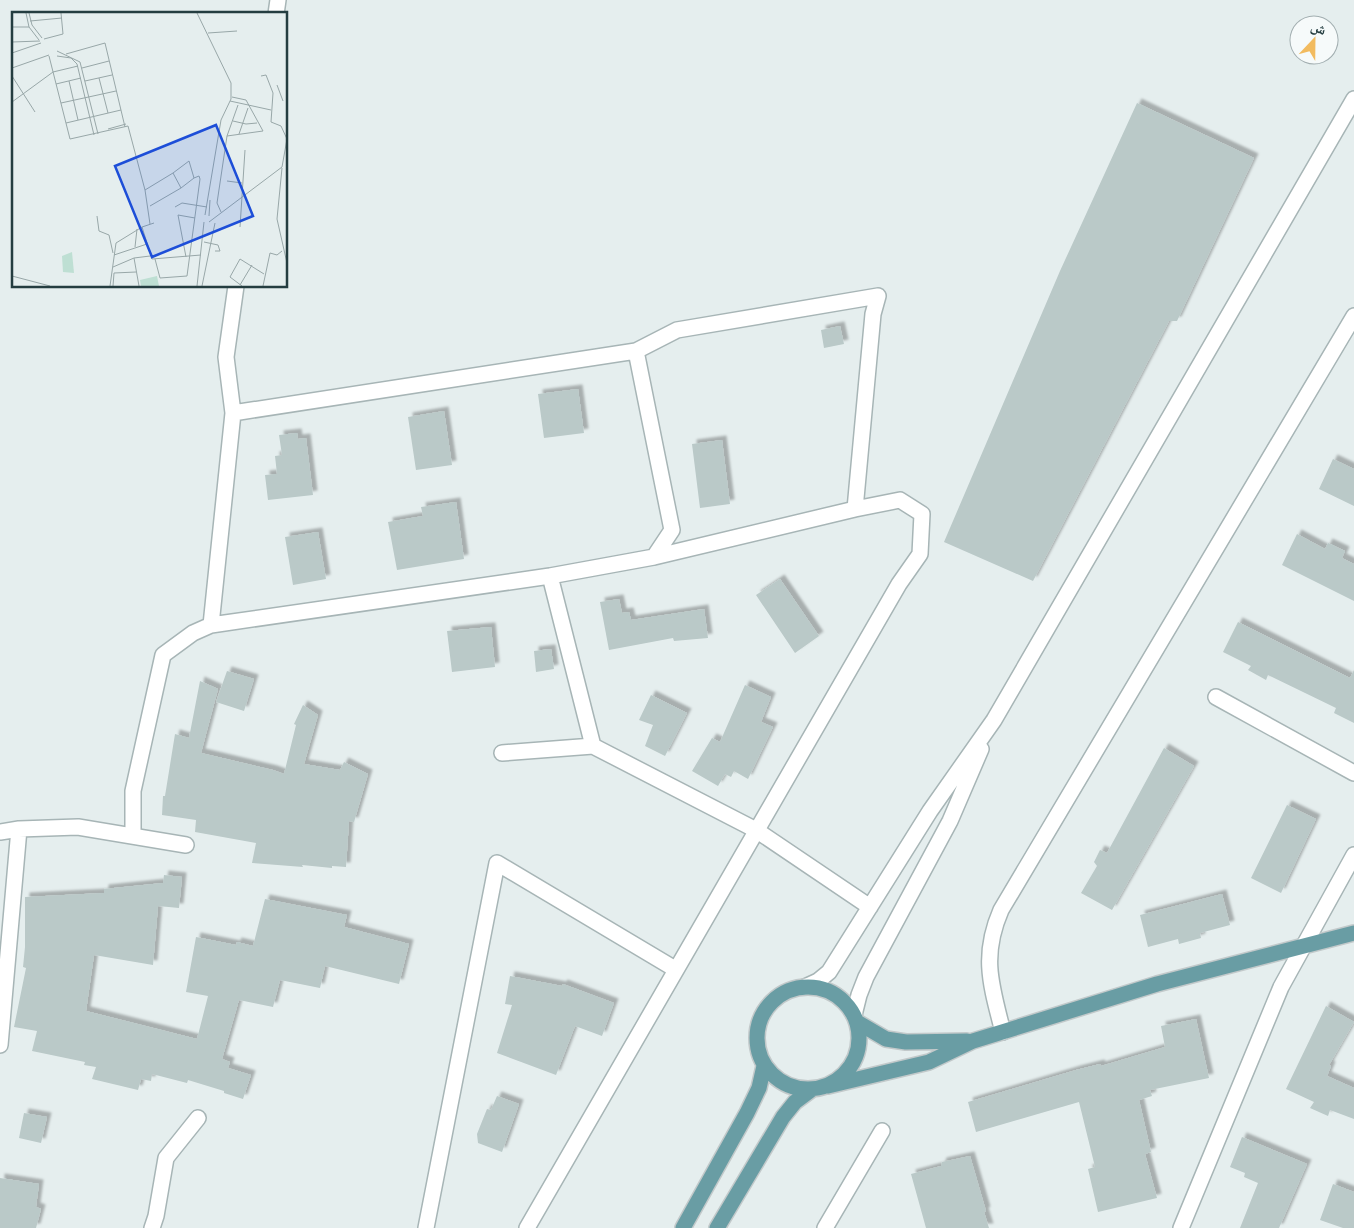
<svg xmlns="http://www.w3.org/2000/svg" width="1354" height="1228" viewBox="0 0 1354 1228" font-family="'Alegreya Sans','Noto Naskh Arabic',sans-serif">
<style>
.building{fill:#bac9c8;filter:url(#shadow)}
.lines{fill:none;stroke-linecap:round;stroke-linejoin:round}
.minor-casing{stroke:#a7b5b6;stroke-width:18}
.primary-casing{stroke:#c2c9ca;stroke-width:18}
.minor{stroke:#fff;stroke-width:15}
.primary{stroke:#699da4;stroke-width:15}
.inset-road{fill:none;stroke:#98a7a8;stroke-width:1}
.view{fill:#1d4ed8;fill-opacity:0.15;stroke:#1d4ed8;stroke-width:2.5}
.inset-edge{fill:none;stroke:#243d40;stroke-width:2.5}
</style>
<defs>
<filter id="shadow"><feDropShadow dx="4.5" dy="-4.5" stdDeviation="1" flood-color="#0004"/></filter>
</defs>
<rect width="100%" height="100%" fill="#e5eeee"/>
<path class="building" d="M 1137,103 L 1254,158 L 1177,321 L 1169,321 L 1033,581 L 944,542 L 1060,271 Z
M 840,326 L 844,344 L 824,348 L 821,330 Z
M 578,389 L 584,433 L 544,438 L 538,394 Z
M 444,411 L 452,465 L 416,470 L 408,417 Z
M 297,433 L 298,439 L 306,438 L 313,495 L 268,500 L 265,475 L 277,474 L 275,456 L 282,455 L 279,435 Z
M 722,440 L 730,504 L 700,508 L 692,444 Z
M 1333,459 L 1354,469 L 1354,506 L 1319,489 Z
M 456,502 L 464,559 L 397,570 L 388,522 L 423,516 L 421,507 Z
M 318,532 L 326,579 L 293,585 L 285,537 Z
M 1297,534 L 1325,549 L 1328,543 L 1345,551 L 1342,558 L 1354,564 L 1354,601 L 1282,565 Z
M 780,579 L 819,636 L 795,653 L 756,595 Z
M 619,599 L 622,613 L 629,612 L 631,620 L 704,609 L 708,638 L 674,641 L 673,638 L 609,650 L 600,602 Z
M 1238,622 L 1350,678 L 1354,670 L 1354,723 L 1334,713 L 1336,708 L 1268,675 L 1266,680 L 1248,670 L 1251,666 L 1223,652 Z
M 491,627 L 495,667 L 452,672 L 447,631 Z
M 551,649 L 554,669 L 536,672 L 534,651 Z
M 227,671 L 254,679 L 244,711 L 216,702 Z
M 200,681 L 218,689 L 201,753 L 273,770 L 284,774 L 296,725 L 294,724 L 303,705 L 318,715 L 304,764 L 340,770 L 344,762 L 368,774 L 354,822 L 349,821 L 346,867 L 332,866 L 332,868 L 302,865 L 303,867 L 252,863 L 256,843 L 195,832 L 196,820 L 162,815 L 163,796 L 165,796 L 175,734 L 189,738 Z
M 745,685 L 771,697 L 761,722 L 773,727 L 748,779 L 734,771 L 731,777 L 725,774 L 718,786 L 692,771 L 712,738 L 720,742 Z
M 651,695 L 687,713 L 665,756 L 645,746 L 653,725 L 639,720 Z
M 1164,748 L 1194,766 L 1112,910 L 1081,893 L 1097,866 L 1094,862 L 1100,850 L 1107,853 Z
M 1287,805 L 1316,819 L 1281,893 L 1251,878 Z
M 164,875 L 182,877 L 179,908 L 158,906 L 153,965 L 94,955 L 86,1011 L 197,1039 L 208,996 L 186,992 L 196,937 L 236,945 L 237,942 L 253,946 L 265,899 L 347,915 L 344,927 L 409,944 L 399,984 L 325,966 L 320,988 L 280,980 L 273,1007 L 239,1000 L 222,1059 L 230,1062 L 228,1068 L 251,1075 L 243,1099 L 224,1093 L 224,1091 L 188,1080 L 187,1083 L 152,1074 L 151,1081 L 141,1079 L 138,1090 L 92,1079 L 96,1067 L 84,1065 L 85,1062 L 32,1051 L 37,1031 L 14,1027 L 26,968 L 23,967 L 25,947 L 25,897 L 104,893 L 104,889 L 163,883 Z
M 1222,894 L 1230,925 L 1200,933 L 1201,938 L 1179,944 L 1178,939 L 1148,947 L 1140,915 Z
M 510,976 L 562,986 L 563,984 L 614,1003 L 602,1036 L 575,1026 L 556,1075 L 497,1053 L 512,1005 L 505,1004 Z
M 1326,1006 L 1354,1022 L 1329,1065 L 1331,1066 L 1327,1076 L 1354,1088 L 1354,1119 L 1330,1110 L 1328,1116 L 1310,1108 L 1314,1102 L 1286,1089 Z
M 1196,1019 L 1209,1078 L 1150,1090 L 1152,1096 L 1139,1100 L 1151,1152 L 1145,1154 L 1157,1198 L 1098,1212 L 1088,1169 L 1095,1167 L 1079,1102 L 976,1132 L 968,1102 L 1076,1070 L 1100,1064 L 1101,1066 L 1165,1047 L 1161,1026 Z
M 497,1096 L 519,1104 L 502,1152 L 478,1143 L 477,1134 L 487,1109 L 491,1110 Z
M 24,1113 L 47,1117 L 41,1143 L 19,1138 Z
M 1242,1137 L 1307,1164 L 1279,1228 L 1240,1228 L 1258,1183 L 1244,1177 L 1245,1173 L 1230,1167 Z
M 970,1156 L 986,1211 L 984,1212 L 989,1228 L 926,1228 L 911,1174 L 941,1166 L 942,1162 Z
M 0,1178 L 39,1184 L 36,1207 L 41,1209 L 36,1228 L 0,1228 Z
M 1333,1184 L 1354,1192 L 1354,1228 L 1343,1228 L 1320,1220 Z"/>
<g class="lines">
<g class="minor-casing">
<path id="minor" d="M 276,14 L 278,0
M 233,413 L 226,357 L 236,286
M 654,557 L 855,509
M 550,576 L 593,746
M 1216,697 L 1354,773
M 502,753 L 593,746 L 756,830 L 870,907
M 0,832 L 19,829 L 78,827 L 186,845
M 133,836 L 133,791 L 163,655 L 193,633 L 211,625 L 550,576 L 654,557 L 672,530 L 636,351 L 233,413 L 211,625
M 805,987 L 818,981 L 829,972 L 930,811 L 994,720 L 1354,99
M 854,1015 L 859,995 L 866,977 L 950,821 L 981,749
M 1003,1032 C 991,985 981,956 1001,910 L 1354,316
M 0,1045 L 19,829
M 152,1228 L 156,1216 L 166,1158 L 198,1118
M 426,1228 L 497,863 L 675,969
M 527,1228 L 899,584 L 920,554 L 922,514 L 900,500 L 855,509 L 873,314 L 878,296 L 677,330 L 636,351
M 825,1228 L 882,1131
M 1181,1228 L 1281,987 L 1354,855"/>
</g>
<g class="primary-casing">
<path id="primary" d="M757 1038a51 51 0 1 1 102 0a51 51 0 1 1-102 0Z
M 857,1022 L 886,1039 L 906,1042 L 967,1041
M 828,1086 L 929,1062 L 973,1041 L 1157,984 L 1354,933
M 683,1228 L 747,1113 L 759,1088 L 764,1066
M 717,1228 L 783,1117 L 795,1102 L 811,1090"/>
</g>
<use href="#minor" class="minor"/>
<use href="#primary" class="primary"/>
</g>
<g transform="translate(12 12)">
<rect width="275" height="275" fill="#e5eeee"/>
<path d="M 60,240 L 62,261 L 51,260 L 50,244 ZM 145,264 L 147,274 L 129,274 L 128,268 Z" fill="#bedfd3"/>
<path class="inset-road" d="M 14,1 L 17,15 L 27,28M 17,1 L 20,13 L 30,26M 185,1 L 219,71 L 219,87 L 209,108 L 193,203M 18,9 L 50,6M 0,15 L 17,15M 196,21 L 225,19M 32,27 L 51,22 L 49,1M 0,30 L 28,29M 45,39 L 68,50 L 86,122M 0,41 L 29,31M 54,42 L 93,31 L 113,115M 37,44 L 58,127 L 116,114M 45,44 L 59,46 L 65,52 L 82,123M 0,56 L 37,43M 70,56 L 97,49M 0,64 L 23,100M 249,64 L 254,63 L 261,81 L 259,110 L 269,114 L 275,127M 87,66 L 96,101M 57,69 L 66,108M 73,69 L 100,63M 44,72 L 69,66M 265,73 L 271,89M 218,89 L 259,98M 0,90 L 41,60 L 66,54M 49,91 L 104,79M 221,109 L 234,112 L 245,111M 54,111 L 109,98M 116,114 L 133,178M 96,117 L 114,112M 227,122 L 236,96M 215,124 L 251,119 L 234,88 L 220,85M 270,156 L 265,207 L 275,251M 215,169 L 230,171M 169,176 L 182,166M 138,194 L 169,176 L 161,161 L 133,178 L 138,212M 163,195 L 170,191 L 195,195M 209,200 L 205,191 L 215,124 L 226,93M 85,204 L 87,219 L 97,223 L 101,241M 197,204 L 198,188M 197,210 L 270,155 L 275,127M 130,215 L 140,247 L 189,243M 228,215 L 233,138M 192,230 L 206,233 L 208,239 L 203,239M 123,235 L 125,217M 102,243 L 135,232M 174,245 L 166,203 L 183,206M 122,246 L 127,274M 143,247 L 148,266 L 175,264 L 188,167 L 187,164 L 182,166 L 177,149 L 161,161M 101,255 L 122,246 L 138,244M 0,264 L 38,274M 228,273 L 240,253M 98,274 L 104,231 L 130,215 L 142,211M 101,274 L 102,261 L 124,260M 185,274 L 192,210M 190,274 L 203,211M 230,274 L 218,265 L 228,247 L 252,262M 251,274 L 258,241 L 265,243 L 270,239"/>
<path class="view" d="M 204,113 L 241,204 L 140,245 L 103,154 Z"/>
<rect width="275" height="275" class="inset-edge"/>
</g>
<g transform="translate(1314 40) rotate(22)"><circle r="24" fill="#f6fafa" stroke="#a2aeb0"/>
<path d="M0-4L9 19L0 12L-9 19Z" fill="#f2bb5f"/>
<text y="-8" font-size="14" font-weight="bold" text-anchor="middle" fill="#243d40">ش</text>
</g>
</svg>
